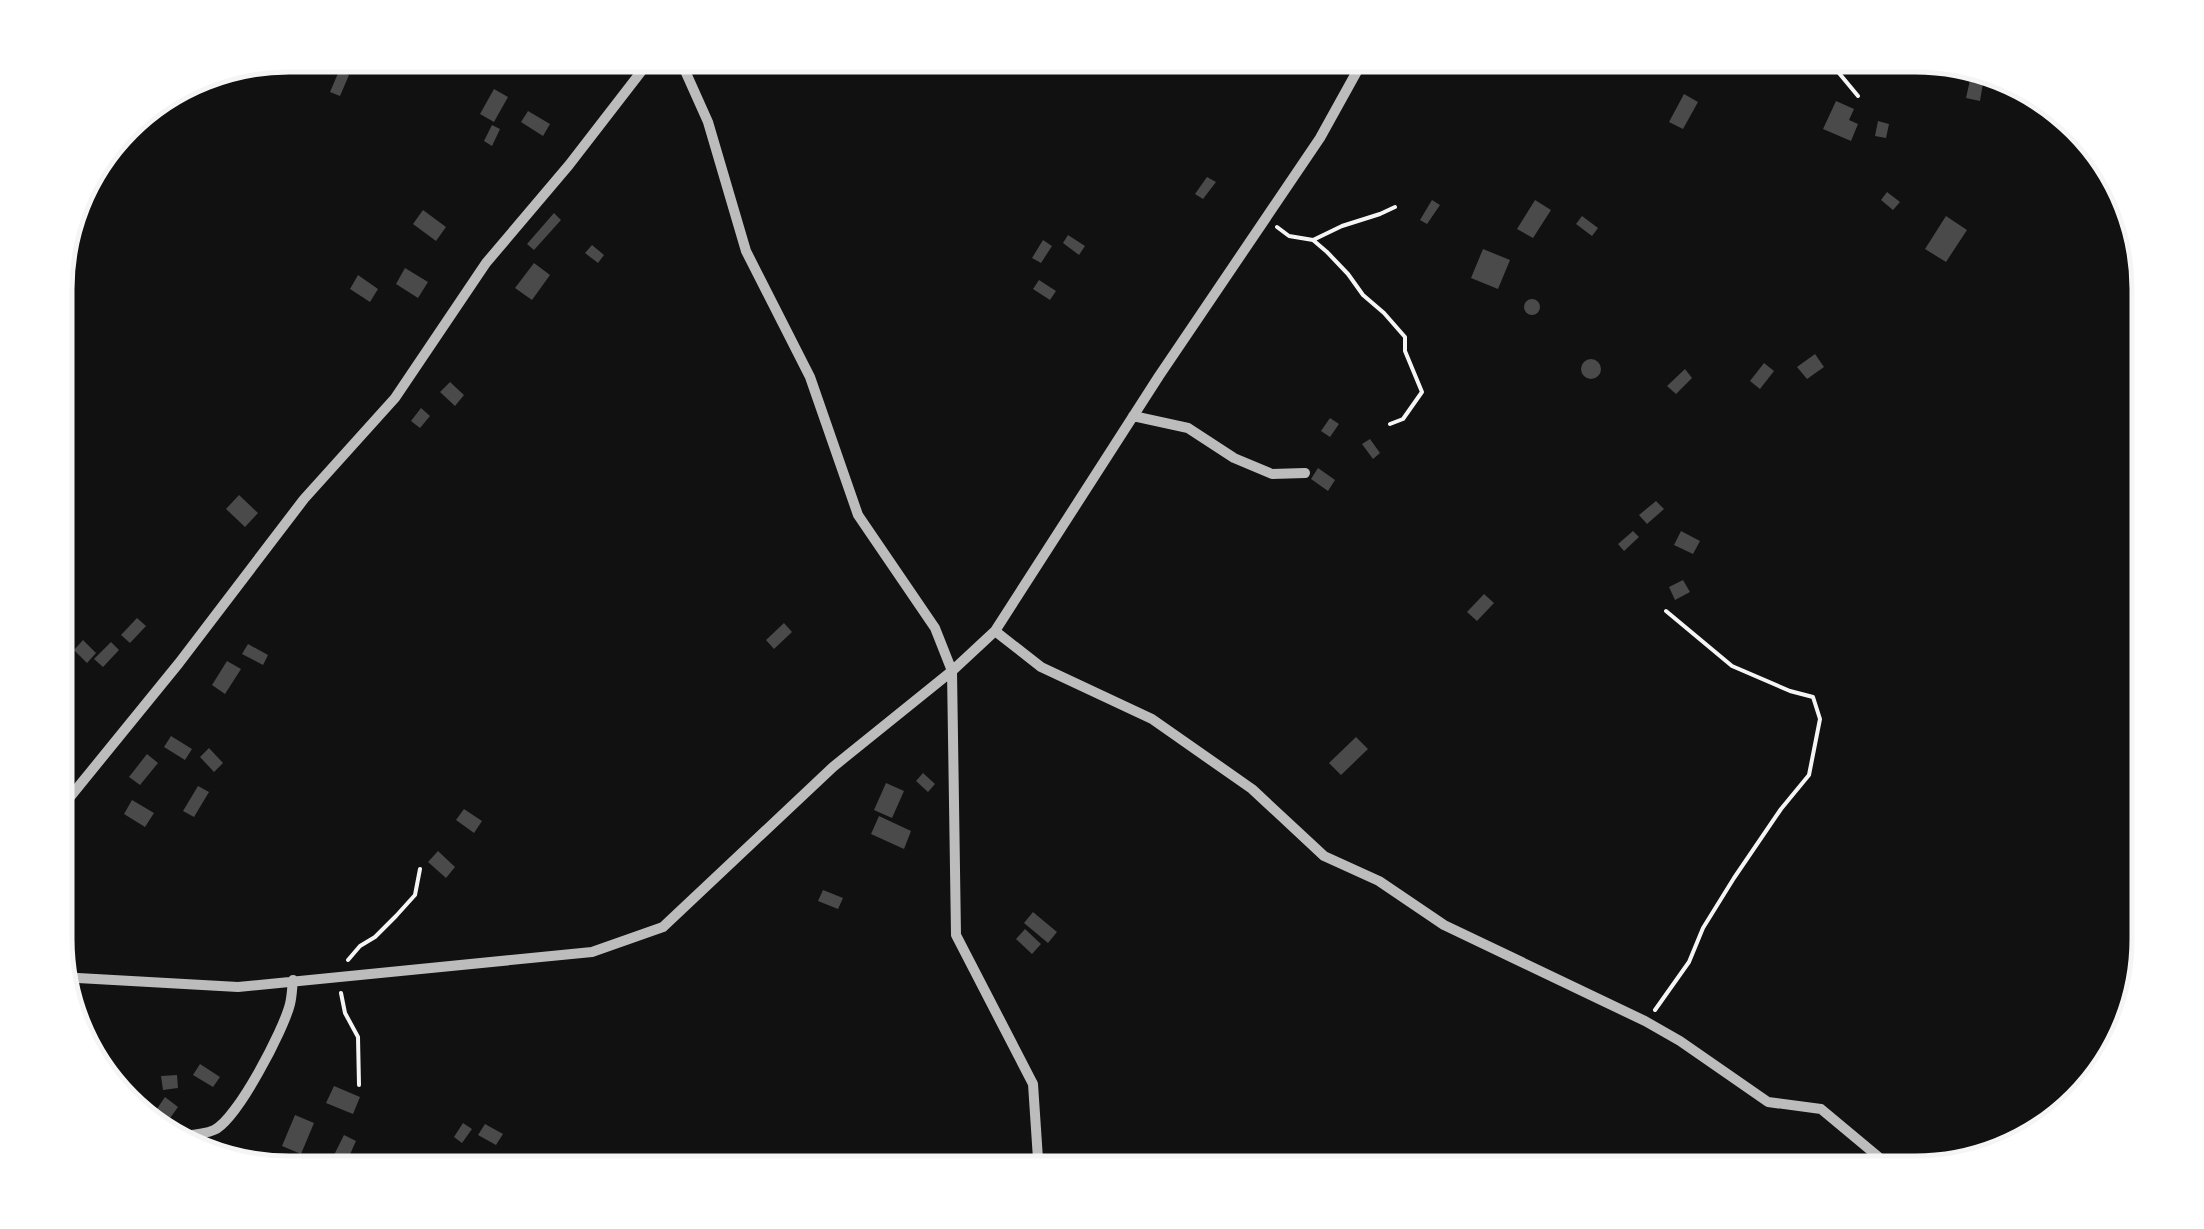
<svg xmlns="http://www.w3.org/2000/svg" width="2204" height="1229" viewBox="0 0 2204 1229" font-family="'Varela Round',sans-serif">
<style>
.building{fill:#4a4a4a}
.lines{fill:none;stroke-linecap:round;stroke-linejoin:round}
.path{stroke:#f5f5f5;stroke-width:4}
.minor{stroke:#bcbcbc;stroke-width:10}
.rim{fill:none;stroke:#f5f5f5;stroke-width:5}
</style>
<rect width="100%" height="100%" fill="#111"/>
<path class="building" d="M 291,55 L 289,58 L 295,63 L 285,74 L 267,59 Z
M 554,55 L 603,55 L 593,74 Z
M 339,71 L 349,75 L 340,96 L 330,92 Z
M 1970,80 L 1983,83 L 1980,101 L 1966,98 Z
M 494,89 L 508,97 L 494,122 L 480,114 Z
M 1684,94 L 1698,102 L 1683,129 L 1669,122 Z
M 1836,101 L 1854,109 L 1849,120 L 1858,124 L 1851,141 L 1823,129 Z
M 528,111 L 550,124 L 543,136 L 521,122 Z
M 1878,121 L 1889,124 L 1886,138 L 1875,136 Z
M 492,125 L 500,129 L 492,146 L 484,141 Z
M 1207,177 L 1216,182 L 1203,199 L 1195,194 Z
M 1887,192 L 1900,202 L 1893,210 L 1881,200 Z
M 1432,200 L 1440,205 L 1427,224 L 1420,220 Z
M 1535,200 L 1551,210 L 1533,238 L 1517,229 Z
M 423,210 L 446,227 L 436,241 L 413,224 Z
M 554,213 L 561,220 L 534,250 L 527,244 Z
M 1582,216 L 1598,228 L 1592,236 L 1576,224 Z
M 1946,216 L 1967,230 L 1946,262 L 1925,249 Z
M 1068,235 L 1085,246 L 1079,255 L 1063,243 Z
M 1043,240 L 1052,246 L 1041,263 L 1032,258 Z
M 592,245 L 604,255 L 598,263 L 585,253 Z
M 1483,249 L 1510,260 L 1498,289 L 1471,278 Z
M 534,263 L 550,275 L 532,300 L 515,288 Z
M 405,268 L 428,282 L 418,298 L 396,284 Z
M 358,275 L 378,289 L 370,302 L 350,289 Z
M 1039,280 L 1056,291 L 1050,300 L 1033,289 Z
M1524 307a8 8 0 1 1 16 0a8 8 0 1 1-16 0Z
M 1815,354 L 1824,367 L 1807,379 L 1797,367 Z
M1581 369a10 10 0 1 1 20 0a10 10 0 1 1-20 0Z
M 1764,363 L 1774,371 L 1760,389 L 1750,381 Z
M 1685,369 L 1692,378 L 1676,394 L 1667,386 Z
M 450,382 L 464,395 L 455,406 L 440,392 Z
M 421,408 L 430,416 L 420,428 L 411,421 Z
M 1330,418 L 1339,424 L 1330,437 L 1321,431 Z
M 1370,439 L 1380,453 L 1373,459 L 1362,444 Z
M 1318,468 L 1335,480 L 1328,491 L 1311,479 Z
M 239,495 L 258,513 L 245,527 L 226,509 Z
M 1656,501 L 1664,509 L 1647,524 L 1639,515 Z
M 1633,531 L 1639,537 L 1624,551 L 1618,544 Z
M 1681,531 L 1700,541 L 1693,554 L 1674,545 Z
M 1683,580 L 1690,592 L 1675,600 L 1669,587 Z
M 1484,594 L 1494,603 L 1477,621 L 1467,612 Z
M 137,618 L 146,626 L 130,643 L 121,635 Z
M 784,623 L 792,632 L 774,649 L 766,640 Z
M 83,640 L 96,653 L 87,663 L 74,650 Z
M 111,642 L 119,650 L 103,667 L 94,659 Z
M 248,644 L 268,655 L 263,665 L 242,654 Z
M 227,661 L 241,669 L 225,694 L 212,685 Z
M 171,736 L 192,749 L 185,760 L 164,747 Z
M 1356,737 L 1368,749 L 1341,775 L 1329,763 Z
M 209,748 L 223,763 L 214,772 L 200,757 Z
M 147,754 L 158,763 L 140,785 L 129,777 Z
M 923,773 L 935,784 L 928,792 L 916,781 Z
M 886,783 L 904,791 L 892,818 L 874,810 Z
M 198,786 L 209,792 L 194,817 L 183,811 Z
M 132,800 L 154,813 L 145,827 L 124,814 Z
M 464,809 L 482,821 L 474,833 L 456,820 Z
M 879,816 L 911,831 L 904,849 L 871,834 Z
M 438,851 L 455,867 L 446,878 L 428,862 Z
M 823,890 L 843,898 L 838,909 L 818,901 Z
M 1033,912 L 1057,932 L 1048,943 L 1024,923 Z
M 1025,929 L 1041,944 L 1032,954 L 1016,939 Z
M 200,1064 L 220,1077 L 213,1087 L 193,1075 Z
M 177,1075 L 178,1088 L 163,1090 L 161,1076 Z
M 334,1086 L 360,1097 L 353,1114 L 326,1103 Z
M 165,1097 L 178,1107 L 163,1128 L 150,1119 Z
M 295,1115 L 314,1123 L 301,1154 L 282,1146 Z
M 463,1123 L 472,1129 L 462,1143 L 454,1137 Z
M 485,1124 L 503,1134 L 496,1145 L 478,1135 Z
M 344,1135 L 356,1141 L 347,1161 L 334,1155 Z"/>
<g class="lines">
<path class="path" d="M 1824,55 L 1858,96
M 1277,227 L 1289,236 L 1313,240 L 1342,226 L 1380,214 L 1395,207
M 1313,240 L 1327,252 L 1348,274 L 1363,295 L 1384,313 L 1405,337 L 1405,351 L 1422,392 L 1403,419 L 1390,424
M 348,960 L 360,946 L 375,937 L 396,916 L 415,895 L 420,869
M 341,993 L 345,1013 L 358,1037 L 359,1085
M 1655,1010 L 1689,962 L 1703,928 L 1734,878 L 1781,809 L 1809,775 L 1820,719 L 1813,697 L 1790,691 L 1732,666 L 1666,611"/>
<path class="minor" d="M 678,55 L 708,122 L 746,251 L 810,377 L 858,515 L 935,628 L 952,671 L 956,935 L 1033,1084 L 1039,1174
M 1133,416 L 1188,428 L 1234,458 L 1272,474 L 1305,473
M 995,631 L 1159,376 L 1320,138 L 1366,55
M 57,813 L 179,663 L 304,499 L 395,398 L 486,263 L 569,165 L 654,55
M 60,977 L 238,987 L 592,952 L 663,927 L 833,767 L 952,671 L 995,631 L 1041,667 L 1152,719 L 1252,789 L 1324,856 L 1379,881 L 1444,925 L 1645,1021 L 1680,1041 L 1768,1102 L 1821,1109 L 1899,1174
M 168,1138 C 182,1135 200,1136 214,1130 C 237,1120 284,1029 290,1004 C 292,996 292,988 293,980"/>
</g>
<path d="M0 0H2204V1229H0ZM289 72H1915A217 217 0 0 1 2132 289V939A217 217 0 0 1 1915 1156H289A217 217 0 0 1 72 939V289A217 217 0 0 1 289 72Z" fill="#fff" fill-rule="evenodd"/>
<path class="rim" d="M289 72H1915A217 217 0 0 1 2132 289V939A217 217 0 0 1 1915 1156H289A217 217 0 0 1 72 939V289A217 217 0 0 1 289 72Z"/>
</svg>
